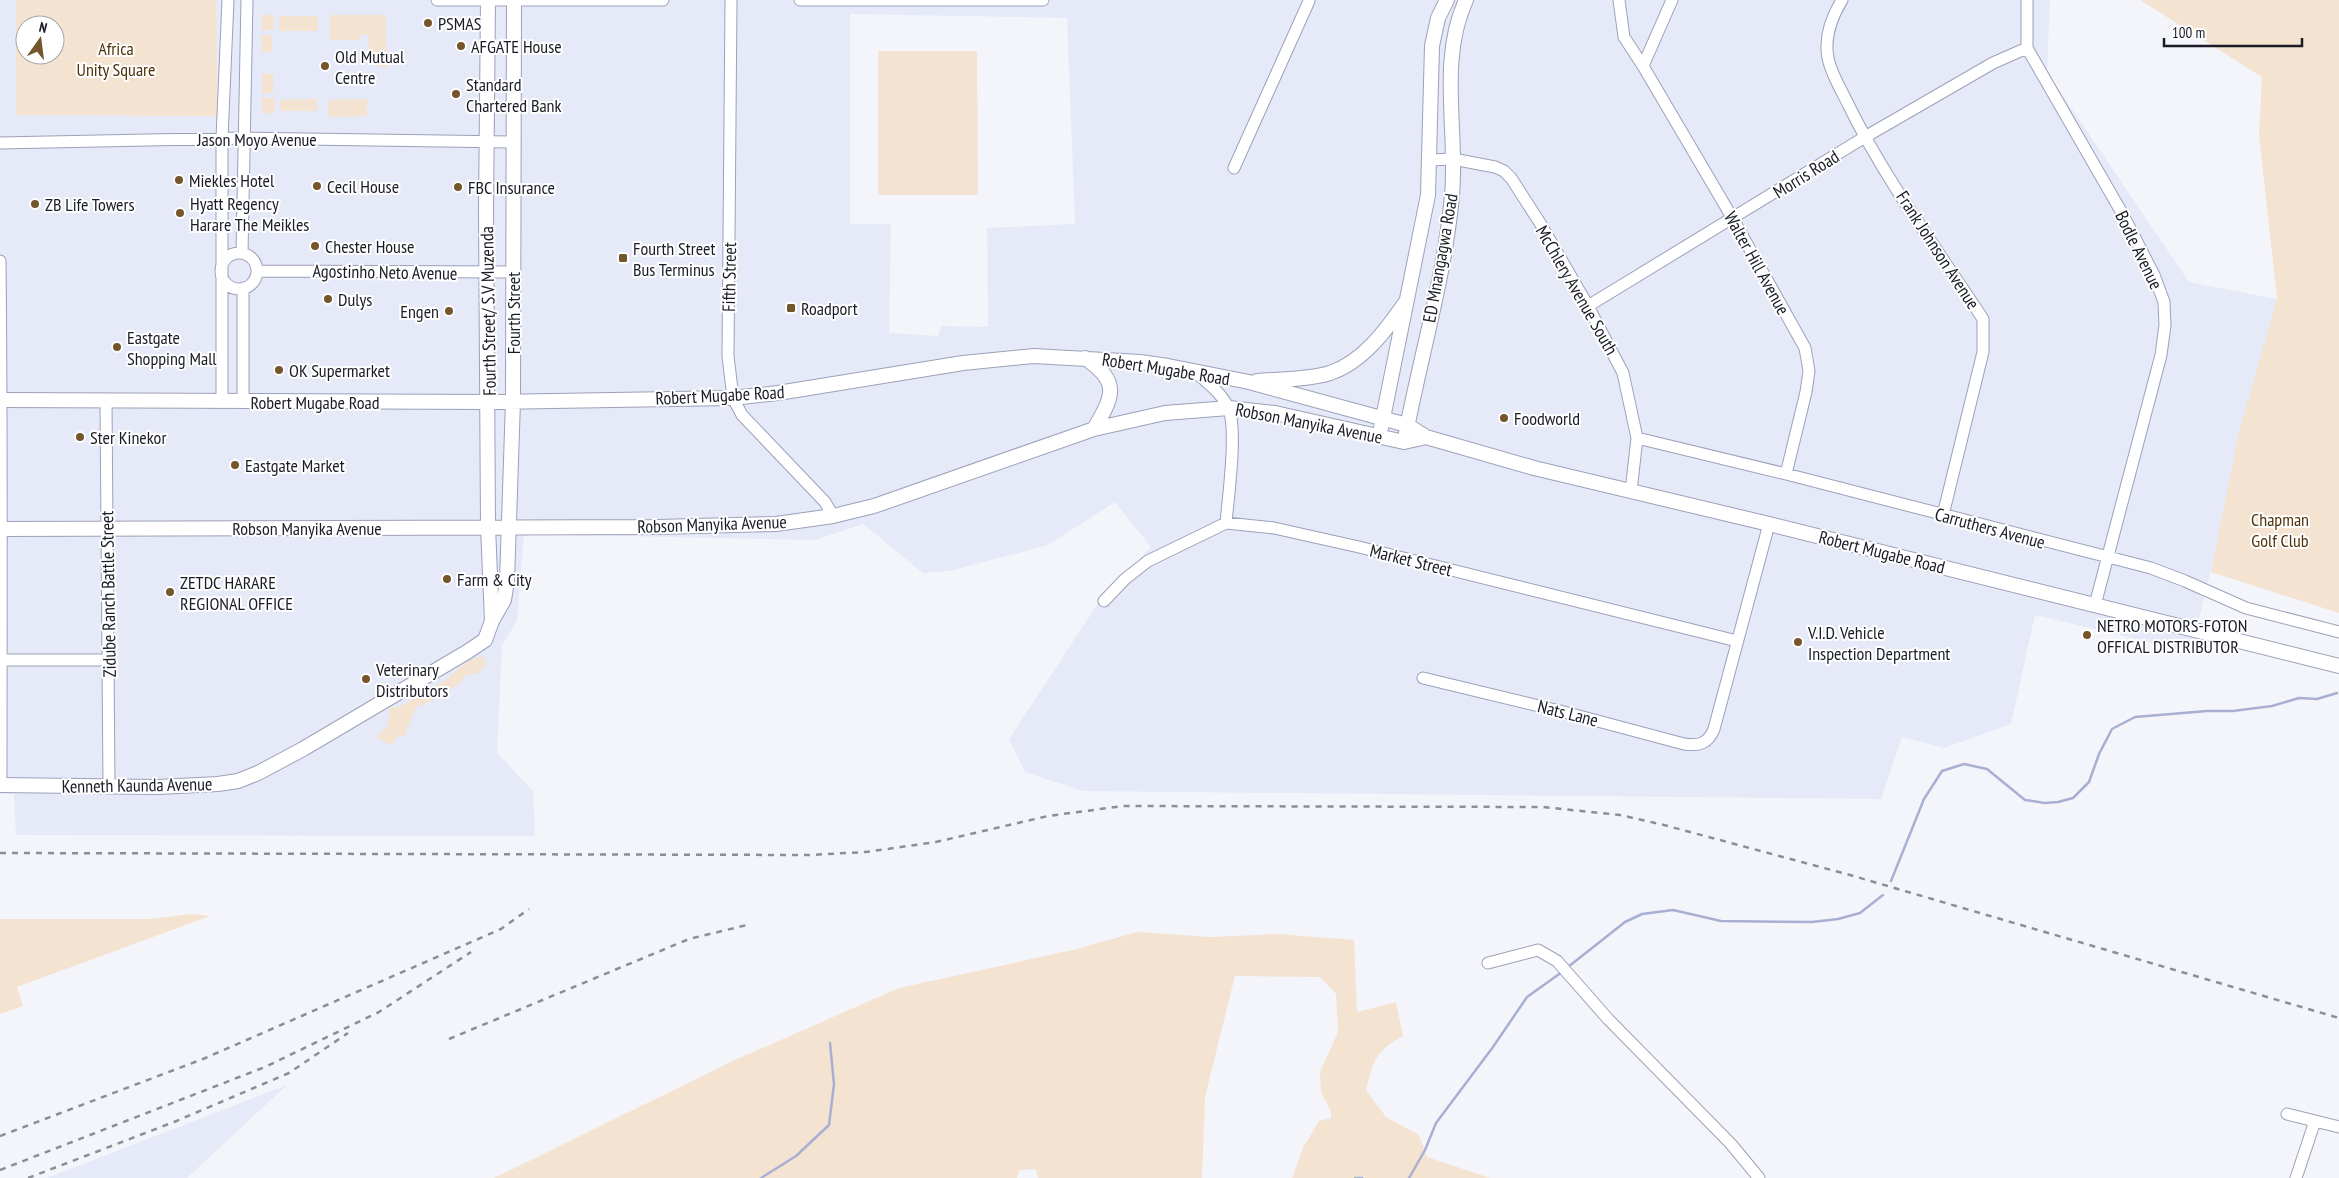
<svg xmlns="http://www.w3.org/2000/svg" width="2339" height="1178" viewBox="0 0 2339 1178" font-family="'PT Sans Narrow',sans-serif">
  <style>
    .built { fill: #e6e9f7; fill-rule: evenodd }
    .green { fill: #f4e3d0; fill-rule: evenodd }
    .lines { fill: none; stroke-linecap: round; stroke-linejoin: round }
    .stream { stroke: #a8afd3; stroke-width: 2.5 }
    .minor-casing { stroke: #9ca1b9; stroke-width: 13 }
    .major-casing { stroke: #9ca1b9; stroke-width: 16 }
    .minor { stroke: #fff; stroke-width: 11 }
    .major { stroke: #fff; stroke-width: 14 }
    .rail { stroke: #8c8d95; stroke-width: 2.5; stroke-dasharray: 6 6; stroke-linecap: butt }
    .poi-dot { fill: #75552b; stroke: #fff; stroke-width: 2 }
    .labels { text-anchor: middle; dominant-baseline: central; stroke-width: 4; stroke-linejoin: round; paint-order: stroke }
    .poi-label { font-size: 18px; fill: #1a1c25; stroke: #fff; text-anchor: start }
    .park-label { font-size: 18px; fill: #4e330a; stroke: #fff }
    .street-label { font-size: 18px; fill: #1a1c25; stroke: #fff }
  </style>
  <rect width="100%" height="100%" fill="#f4f5fb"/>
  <path class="built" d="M 0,0 L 2050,0 L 2047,72 L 2189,282 L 2277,299 L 2191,652 L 2035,615 L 2011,724 L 1944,748 L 1902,737 L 1881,799 L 1083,791 L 1025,772 L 1009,739 L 1101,599 L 1151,547 L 1115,502 L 1048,545 L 949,571 L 923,573 L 863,524 L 815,540 L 524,534 L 517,621 L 502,645 L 497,753 L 533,791 L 535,836 L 16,835 L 14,794 L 0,793 ZM 850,14 L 1067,18 L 1075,224 L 987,228 L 988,327 L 942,326 L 938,336 L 889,333 L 891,224 L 850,224 ZM 25,25 L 55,25 L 55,55 L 25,55 Z
    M 287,1085 L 187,1178 L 47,1178 Z"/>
  <path class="green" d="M 16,0 L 216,0 L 217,116 L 16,115 ZM 25,25 L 55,25 L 55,55 L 25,55 Z
    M 2140,0 L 2339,0 L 2339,613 L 2211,572 L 2239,432 L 2277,299 L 2259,134 L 2262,77 Z
    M 261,15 L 274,15 L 274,30 L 262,30 Z
    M 330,15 L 386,15 L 387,68 L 377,66 L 370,60 L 368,35 L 360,35 L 360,40 L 330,40 Z
    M 279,16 L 318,16 L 318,31 L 279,31 Z
    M 261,35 L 272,35 L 272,52 L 262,52 Z
    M 878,51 L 977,51 L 978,195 L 878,195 Z
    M 273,73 L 273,93 L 262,93 L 262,74 Z
    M 262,98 L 275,98 L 275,113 L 262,113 Z
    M 317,99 L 317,111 L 280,111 L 280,100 Z
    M 367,99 L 367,116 L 329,117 L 328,100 Z
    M 483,656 L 486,664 L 479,673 L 467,675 C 456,689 432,701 416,707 L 404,736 L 399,736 L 391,745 L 376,737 L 387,727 L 390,707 L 399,707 L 415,698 L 423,689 L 440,684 L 469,660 Z
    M 191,914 L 210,916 L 17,987 L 23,1006 L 0,1014 L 0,919 L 151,919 Z
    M 1137,932 L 1211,937 L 1278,934 L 1354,940 L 1357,1012 L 1396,1002 L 1403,1036 C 1376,1051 1373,1060 1366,1090 L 1386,1117 L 1419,1135 L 1427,1157 L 1490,1178 L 1292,1178 L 1303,1148 L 1319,1121 L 1331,1118 L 1331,1112 L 1321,1092 L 1320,1072 L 1338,1032 L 1336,994 L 1320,977 L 1235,976 L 1205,1097 L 1202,1178 L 1038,1178 L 1036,1169 L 1019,1170 L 1017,1178 L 494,1178 L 735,1060 L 899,988 L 1077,949 Z"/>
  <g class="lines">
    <path class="stream" d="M 1891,881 L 1924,799 L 1942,771 L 1964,764 L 1987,769 L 2025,800 L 2045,803 L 2058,802 L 2073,798 L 2089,782 L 2099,754 L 2112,729 L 2135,717 L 2207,711 L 2233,711 L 2272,706 L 2299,698 L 2317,699 L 2337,693
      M 1568,967 L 1625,922 L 1642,914 L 1673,910 L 1721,921 L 1812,922 L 1838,919 L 1860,913 L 1883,895
      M 761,1178 L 796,1156 L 829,1125 L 834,1084 L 830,1043
      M 1355,1178 L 1362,1178
      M 1409,1178 L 1425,1150 L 1436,1123 L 1493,1047 L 1527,997 L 1562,972"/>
    <g class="minor-casing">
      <path id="minor" d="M 437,0 L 663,0
        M 731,0 L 728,356 L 733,398 L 742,415 L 825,502 L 833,516
        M 800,0 L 1043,0
        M 1619,0 L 1624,37 L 1643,66 L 1733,219 L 1805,348 L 1809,371 L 1806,392 L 1786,474
        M 1842,0 C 1831,18 1824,37 1828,58 C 1831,74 1842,91 1849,106 C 1886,181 1937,249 1983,319 L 1983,352 L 1943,515
        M 2027,0 L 2027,48 L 2122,213 L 2154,275 L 2164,302 L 2165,325 L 2161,355 L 2095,605
        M 1643,66 L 1672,0
        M 0,143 L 245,138 L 514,142
        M 1431,160 L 1453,159 L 1495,167 L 1504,171 L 1511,178 L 1540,223 L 1588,306 L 1623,373 L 1637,438 L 1631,491
        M 1234,168 L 1309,1
        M 242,253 L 247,0
        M221 271a18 18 0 1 1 36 0a18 18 0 1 1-36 0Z
        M 0,261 C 2,436 1,610 1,785
        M 257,271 L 513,272
        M 243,288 L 243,402
        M 1588,306 L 1865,137 L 1993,63 L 2027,48
        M 1196,373 C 1208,383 1221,393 1228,407 C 1238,428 1228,498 1226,523
        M 106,401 L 109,787
        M 222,402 L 222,138 L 228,0
        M 1637,438 L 1786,474 L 2151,568 L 2185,581 L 2246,608 L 2339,632
        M 1104,601 L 1125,579 L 1148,561 L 1226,523 L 1274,528 L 1359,547 L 1737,641
        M 0,660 L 109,660
        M 1423,678 L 1564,712 L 1684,744 C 1699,746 1708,744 1714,729 L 1769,524
        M 1488,963 L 1538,950 L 1557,961 L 1608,1019 L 1731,1144 L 1759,1178
        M 2287,1114 L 2339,1127
        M 2296,1178 L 2315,1121"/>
    </g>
    <g class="major-casing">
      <path id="major" d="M 488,0 L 486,209 L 488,527 L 492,621
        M 1085,358 C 1120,382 1114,395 1094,429
        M 1257,381 C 1280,379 1307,380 1330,373 C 1363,362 1386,330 1405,303
        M 0,400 L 489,402 L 733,398 L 778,393 L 963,363 L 1034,356 L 1140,362 L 1168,366 L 1249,382 L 1407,425 L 1426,437 L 1534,468 L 1769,524 L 2339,666
        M 1381,428 L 1428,195 L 1432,46 L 1438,18 L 1447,0
        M 1406,433 C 1421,354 1445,275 1452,195 C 1458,131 1438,61 1466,0
        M 0,529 L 657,527 L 776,524 L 833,516 L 874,506 L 1094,429 L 1165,413 L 1229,408 L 1275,413 L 1404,442 L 1426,437
        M 0,785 L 158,787 L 218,784 L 238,781 L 258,773 L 303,749 L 467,652 L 485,640 L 492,621 L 504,600 L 507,581 L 513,401 L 514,0"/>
    </g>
    <use href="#minor" class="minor"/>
    <use href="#major" class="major"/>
    <path class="rail" d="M 0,853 L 809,855 L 866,852 L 936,842 L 1048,816 L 1123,806 L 1543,807 L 1620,815 L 1664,825 L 1850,875 L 2339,1018
      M 449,1039 L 689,939 L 751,924
      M 0,1136 L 203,1059 L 501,929 L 529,909
      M 0,1170 L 265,1067 L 379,1012 L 471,952
      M 28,1178 L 174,1122 L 289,1073 L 348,1033"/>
  </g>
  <g class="poi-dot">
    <circle cx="428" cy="23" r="5"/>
    <circle cx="461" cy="46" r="5"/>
    <circle cx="325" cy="66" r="5"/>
    <circle cx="456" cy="94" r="5"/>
    <circle cx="179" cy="180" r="5"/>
    <circle cx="317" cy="186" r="5"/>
    <circle cx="458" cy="187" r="5"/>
    <circle cx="35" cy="204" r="5"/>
    <circle cx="180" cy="213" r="5"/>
    <circle cx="315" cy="246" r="5"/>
    <rect x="618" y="253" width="10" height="10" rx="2.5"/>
    <circle cx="328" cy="299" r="5"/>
    <rect x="786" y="303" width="10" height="10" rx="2.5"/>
    <circle cx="449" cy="311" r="5"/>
    <circle cx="117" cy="347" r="5"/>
    <circle cx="279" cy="370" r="5"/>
    <circle cx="1504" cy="418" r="5"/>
    <circle cx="80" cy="437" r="5"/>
    <circle cx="235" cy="465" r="5"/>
    <circle cx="447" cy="579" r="5"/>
    <circle cx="170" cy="592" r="5"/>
    <circle cx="2087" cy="635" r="5"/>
    <circle cx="1798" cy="642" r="5"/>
    <circle cx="366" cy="679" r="5"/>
  </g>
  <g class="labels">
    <g class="poi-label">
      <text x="438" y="23">PSMAS</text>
      <text x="471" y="46">AFGATE House</text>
      <text x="335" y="56">Old Mutual<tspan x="335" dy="21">Centre</tspan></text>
      <text x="466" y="84">Standard<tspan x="466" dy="21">Chartered Bank</tspan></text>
      <text x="189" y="180">Miekles Hotel</text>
      <text x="327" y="186">Cecil House</text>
      <text x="468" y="187">FBC Insurance</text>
      <text x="190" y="203">Hyatt Regency<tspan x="190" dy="21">Harare The Meikles</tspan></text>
      <text x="45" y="204">ZB Life Towers</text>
      <text x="325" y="246">Chester House</text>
      <text x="633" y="248">Fourth Street<tspan x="633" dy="21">Bus Terminus</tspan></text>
      <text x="338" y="299">Dulys</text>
      <text x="801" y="308">Roadport</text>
      <text x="439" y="311" text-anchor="end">Engen</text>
      <text x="127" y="337">Eastgate<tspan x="127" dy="21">Shopping Mall</tspan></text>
      <text x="289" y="370">OK Supermarket</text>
      <text x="1514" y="418">Foodworld</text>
      <text x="90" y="437">Ster Kinekor</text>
      <text x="245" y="465">Eastgate Market</text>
      <text x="457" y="579">Farm &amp; City</text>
      <text x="180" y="582">ZETDC HARARE<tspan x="180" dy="21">REGIONAL OFFICE</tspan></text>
      <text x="2097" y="625">NETRO MOTORS-FOTON<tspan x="2097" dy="21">OFFICAL DISTRIBUTOR</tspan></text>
      <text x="1808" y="632">V.I.D. Vehicle<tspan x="1808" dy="21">Inspection Department</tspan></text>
      <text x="376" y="669">Veterinary<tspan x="376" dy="21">Distributors</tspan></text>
    </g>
    <g class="park-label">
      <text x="116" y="48">Africa<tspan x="116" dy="21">Unity Square</tspan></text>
      <text x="2280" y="519">Chapman<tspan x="2280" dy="21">Golf Club</tspan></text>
    </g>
    <g class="street-label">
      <text x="257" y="139">Jason Moyo Avenue</text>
      <text transform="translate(1806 174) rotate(-32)">Morris Road</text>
      <text transform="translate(1938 250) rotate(57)">Frank Johnson Avenue</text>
      <text transform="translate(2139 250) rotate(64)">Bodle Avenue</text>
      <text transform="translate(1440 258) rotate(-80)">ED Mnangagwa Road</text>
      <text transform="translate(1757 263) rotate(61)">Walter Hill Avenue</text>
      <text transform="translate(385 272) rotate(1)">Agostinho Neto Avenue</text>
      <text transform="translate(729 277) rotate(-89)">Fifth Street</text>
      <text transform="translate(1577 290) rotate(60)">McChlery Avenue South</text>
      <text transform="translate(488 311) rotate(-91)">Fourth Street/ S.V Muzenda</text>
      <text transform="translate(513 313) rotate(-90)">Fourth Street</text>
      <text transform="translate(1166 369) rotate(9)">Robert Mugabe Road</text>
      <text transform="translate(720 395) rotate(-3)">Robert Mugabe Road</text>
      <text x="315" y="402">Robert Mugabe Road</text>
      <text transform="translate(1309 423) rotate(11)">Robson Manyika Avenue</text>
      <text transform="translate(712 524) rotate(-2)">Robson Manyika Avenue</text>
      <text x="307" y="528">Robson Manyika Avenue</text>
      <text transform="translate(1990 528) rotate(15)">Carruthers Avenue</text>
      <text transform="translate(1882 552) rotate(14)">Robert Mugabe Road</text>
      <text transform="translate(1411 560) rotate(14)">Market Street</text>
      <text transform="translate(108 594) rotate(-91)">Zidube Ranch Battle Street</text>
      <text transform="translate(1568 713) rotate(14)">Nats Lane</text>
      <text transform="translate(137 785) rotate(-1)">Kenneth Kaunda Avenue</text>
    </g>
  </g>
  <g transform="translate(40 40) rotate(14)"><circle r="24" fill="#ffffff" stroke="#a3a4a8"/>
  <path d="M0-4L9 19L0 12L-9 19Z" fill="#75552b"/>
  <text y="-8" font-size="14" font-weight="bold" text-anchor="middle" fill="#1a1c25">N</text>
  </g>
  <path d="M2164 38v8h138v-8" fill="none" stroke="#1a1c25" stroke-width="2.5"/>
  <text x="2172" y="38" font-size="15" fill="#1a1c25" stroke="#ffffff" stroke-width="4" paint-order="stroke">100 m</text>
</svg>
